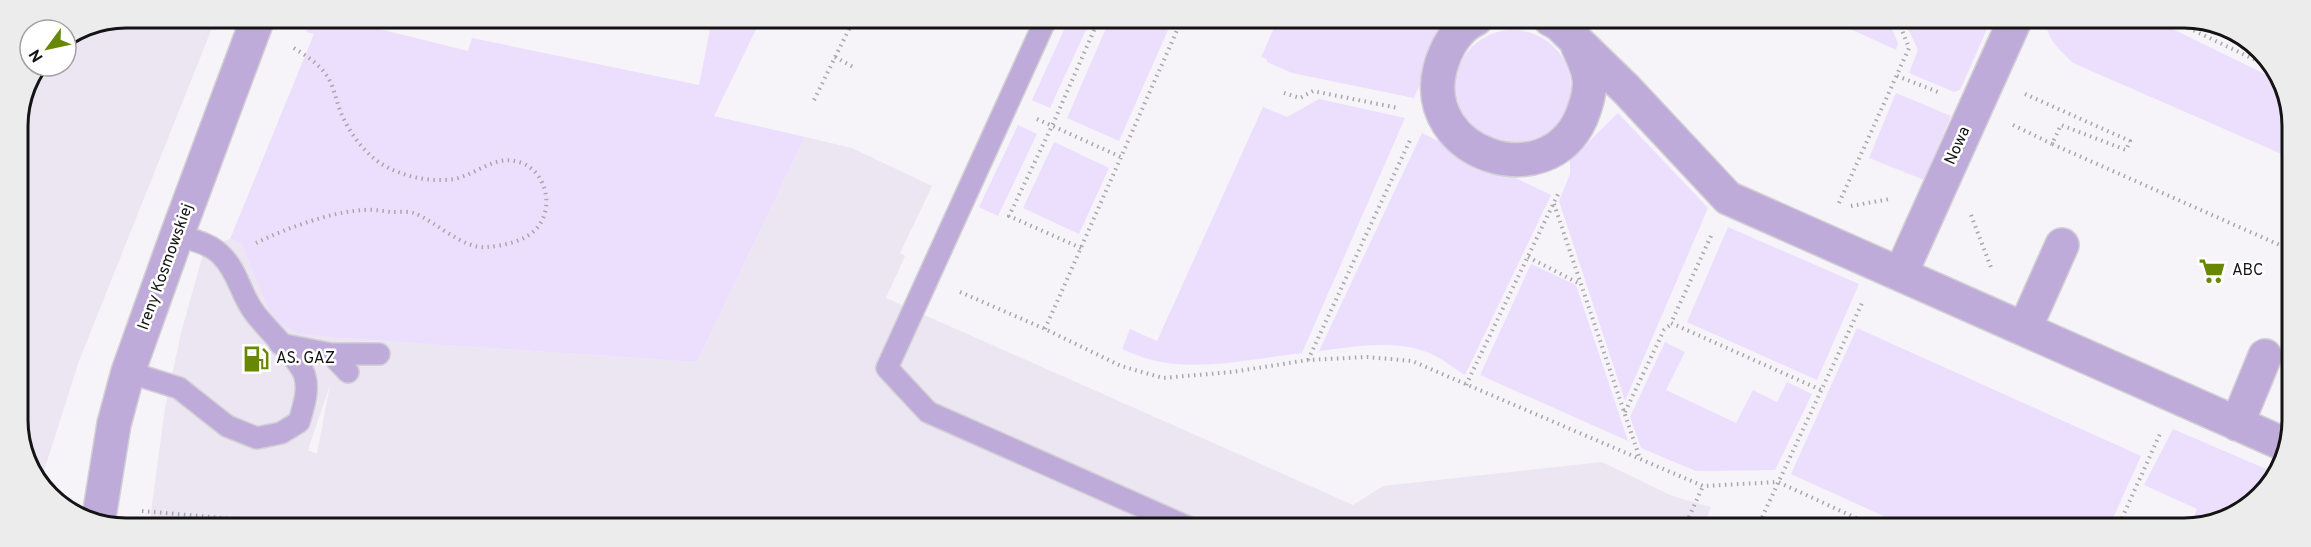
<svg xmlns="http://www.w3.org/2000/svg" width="2311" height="547" viewBox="0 0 2311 547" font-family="Overpass,sans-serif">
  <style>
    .built { fill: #ebe6f2; fill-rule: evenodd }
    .green { fill: #ecdffd }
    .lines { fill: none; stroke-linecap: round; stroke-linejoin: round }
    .lane-casing { stroke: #d2cfd5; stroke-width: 24 }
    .street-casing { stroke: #d2cfd5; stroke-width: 36 }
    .path { stroke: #a9a7ab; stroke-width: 4; stroke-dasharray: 1.5 4.5; stroke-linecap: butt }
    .lane { stroke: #bfabd9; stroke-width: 21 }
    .street { stroke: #bfabd9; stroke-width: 33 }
    .labels { text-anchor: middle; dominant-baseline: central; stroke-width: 5; stroke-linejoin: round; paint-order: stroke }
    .street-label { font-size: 16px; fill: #141415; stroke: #fff }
    .poi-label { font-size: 16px; fill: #141415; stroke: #fff; text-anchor: start }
    .rim { fill: none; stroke: #141415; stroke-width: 3 }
  </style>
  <rect width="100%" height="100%" fill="#f6f3f9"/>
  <path class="built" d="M 127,18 L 216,18 L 79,361 L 41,480 L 20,442 L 18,120 L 43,66 L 66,66 L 66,39 L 85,26 Z
    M 805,137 L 852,148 L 932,186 L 900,253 L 905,256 L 886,298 L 1353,505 L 1383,486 L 1602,462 L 1672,496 L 1711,507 L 1703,528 L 149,527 L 165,408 L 181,333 L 205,247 L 230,239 L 241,243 L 264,300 L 341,338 L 697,362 ZM 330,385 L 317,453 L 317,454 L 308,450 Z"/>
  <path class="green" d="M 312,18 L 335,18 L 468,51 L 472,38 L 699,85 L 712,19 L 761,19 L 714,116 L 805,137 L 697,362 L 341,338 L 299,333 L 278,323 L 264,300 L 241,243 L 230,239 L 314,34 L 306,32 Z
    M 1069,19 L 1091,19 L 1050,108 L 1032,100 Z
    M 1110,19 L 1166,19 L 1172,21 L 1119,141 L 1067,118 Z
    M 1278,19 L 1449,19 L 1414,98 L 1292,73 L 1267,62 L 1267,59 L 1261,57 Z
    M 1831,20 L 1888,20 L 1898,43 L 1896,50 Z
    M 1904,20 L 1991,20 L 1960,90 L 1954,92 L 1909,73 L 1918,50 Z
    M 2046,20 L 2154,20 L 2277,80 L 2291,105 L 2291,158 L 2073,63 C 2060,50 2046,39 2046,20 Z
    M 2190,20 L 2205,20 L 2261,50 L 2264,55 Z
    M1455 88a58 58 0 1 1 116 0a58 58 0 1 1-116 0Z
    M 1896,93 L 1951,116 L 1924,180 L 1869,158 Z
    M 1319,99 L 1405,118 L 1302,353 C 1258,358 1211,369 1167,363 C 1151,361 1136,355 1122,349 L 1130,329 L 1157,341 L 1263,107 L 1287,117 Z
    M 1618,113 L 1708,208 L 1625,401 L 1559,201 L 1570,174 L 1570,160 Z
    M 1018,125 L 1037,134 L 998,216 L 979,207 Z
    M 1422,133 L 1551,195 L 1465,375 C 1453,368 1442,358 1429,353 C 1395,339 1355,347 1319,351 Z
    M 1054,142 L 1109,168 L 1079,234 L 1023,208 Z
    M 1728,227 L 1859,284 L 1817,380 L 1687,322 Z
    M 1531,264 L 1576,285 L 1628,441 L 1480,375 Z
    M 1857,328 L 2141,456 L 2108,529 L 1912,529 L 1791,474 Z
    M 1665,342 L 1685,352 L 1666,390 L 1736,423 L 1753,390 L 1777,402 L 1787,382 L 1812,394 L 1775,470 L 1696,471 L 1641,448 L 1630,417 Z
    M 2173,429 L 2273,472 L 2256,502 L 2189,529 L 2197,509 L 2144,485 Z"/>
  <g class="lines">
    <g class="lane-casing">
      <path id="lane" d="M 1046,19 L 887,368 L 928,412 L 1190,528
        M 280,344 L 331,354 L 379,354
        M 331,354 L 348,372
        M 128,372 L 179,388 L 227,426 L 257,438 L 281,433 L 299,422 C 303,408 309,391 305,377 C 302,361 265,328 254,312 C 241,295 238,272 222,256 C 210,243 192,240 177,235"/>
    </g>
    <g class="street-casing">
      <path id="street" d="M 1476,19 C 1456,28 1445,50 1440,69 C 1419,154 1546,197 1581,118 C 1586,106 1591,92 1589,78 C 1588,67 1581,54 1577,44
        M 1550,19 L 1559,24 L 1626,89 L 1728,198 L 2288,446
        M 1901,273 L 2015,20
        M 2025,328 L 2062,245
        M 2237,424 L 2265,356
        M 98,523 L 114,424 L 128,372 L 177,235 L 258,18"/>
    </g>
    <path class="path" d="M 913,19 L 914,19
      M 2172,20 L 2270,67
      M 835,57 L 855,68
      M 1897,76 L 1938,92
      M 1284,93 L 1300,98 L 1313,91 L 1398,108
      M 2025,94 L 2130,141 L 2126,150 L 2061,125 L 2052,144 L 2291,250
      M 814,100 L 854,19
      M 1037,119 L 1121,157
      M 2013,125 L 2052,144
      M 1839,203 L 1909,48 L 1898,20
      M 1554,204 L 1640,459
      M 1851,206 L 1890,199
      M 1971,215 L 1992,270
      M 1711,236 L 1671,323 L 1821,390
      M 256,243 C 287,228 330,212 364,210 C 373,209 382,211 391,212 C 398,212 407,211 414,213 C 435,221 464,250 487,247 C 503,246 526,241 537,228 C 554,208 547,173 522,163 C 495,153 479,174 454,179 C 430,183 400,176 380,163 C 363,151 349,132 341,113 C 337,103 335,93 331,83 C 323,66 307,56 292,47
      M 1081,248 L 1009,216 L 1052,126 L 1099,19
      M 1528,257 L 1580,284
      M 960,292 L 1045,329 L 1121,366 L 1163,378 L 1232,372 L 1308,360 L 1367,357 L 1412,361 L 1703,486 L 1778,482 L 1880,529
      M 1045,329 L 1182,19
      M 1308,360 L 1411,138
      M 1466,385 L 1559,192
      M 1625,412 L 1664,330 L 1671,324
      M 142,511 L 234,519 L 264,527
      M 1684,528 L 1703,486
      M 1757,528 L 1863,301
      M 2117,529 L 2160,434"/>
    <use href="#lane" class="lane"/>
    <use href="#street" class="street"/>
  </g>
  <defs>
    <g id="supermarket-bare" transform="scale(2.07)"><path d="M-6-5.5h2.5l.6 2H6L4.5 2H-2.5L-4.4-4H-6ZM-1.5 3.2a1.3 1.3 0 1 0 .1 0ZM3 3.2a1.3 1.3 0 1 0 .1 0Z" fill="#688805" stroke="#fff" stroke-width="2.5" paint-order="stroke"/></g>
    <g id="fuel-bare" transform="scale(2.07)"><path d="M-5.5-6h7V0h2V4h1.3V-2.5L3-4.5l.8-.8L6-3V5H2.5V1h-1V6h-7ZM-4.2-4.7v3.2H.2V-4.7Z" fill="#688805" stroke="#fff" stroke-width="2.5" paint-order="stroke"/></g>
  </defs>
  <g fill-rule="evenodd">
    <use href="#supermarket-bare" x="2212" y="271"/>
    <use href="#fuel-bare" x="256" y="359"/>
  </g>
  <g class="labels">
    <g class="street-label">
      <text transform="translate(1958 146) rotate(-66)">Nowa</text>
      <text transform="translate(166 267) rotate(-70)">Ireny Kosmowskiej</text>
    </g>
    <g class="poi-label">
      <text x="2232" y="271">ABC</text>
      <text x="276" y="359">AS. GAZ</text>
    </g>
  </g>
  <path d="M0 0H2311V547H0ZM126 28H2184A98 98 0 0 1 2282 126V420A98 98 0 0 1 2184 518H126A98 98 0 0 1 28 420V126A98 98 0 0 1 126 28Z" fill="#ececec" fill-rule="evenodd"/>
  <path class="rim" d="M126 28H2184A98 98 0 0 1 2282 126V420A98 98 0 0 1 2184 518H126A98 98 0 0 1 28 420V126A98 98 0 0 1 126 28Z"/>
  <g transform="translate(48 48) rotate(237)"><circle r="28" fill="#ffffff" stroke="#a1a1a1" stroke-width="1.5"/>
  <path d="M0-4.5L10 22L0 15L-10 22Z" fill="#688805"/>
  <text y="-9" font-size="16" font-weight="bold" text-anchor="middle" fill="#141415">N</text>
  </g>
</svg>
